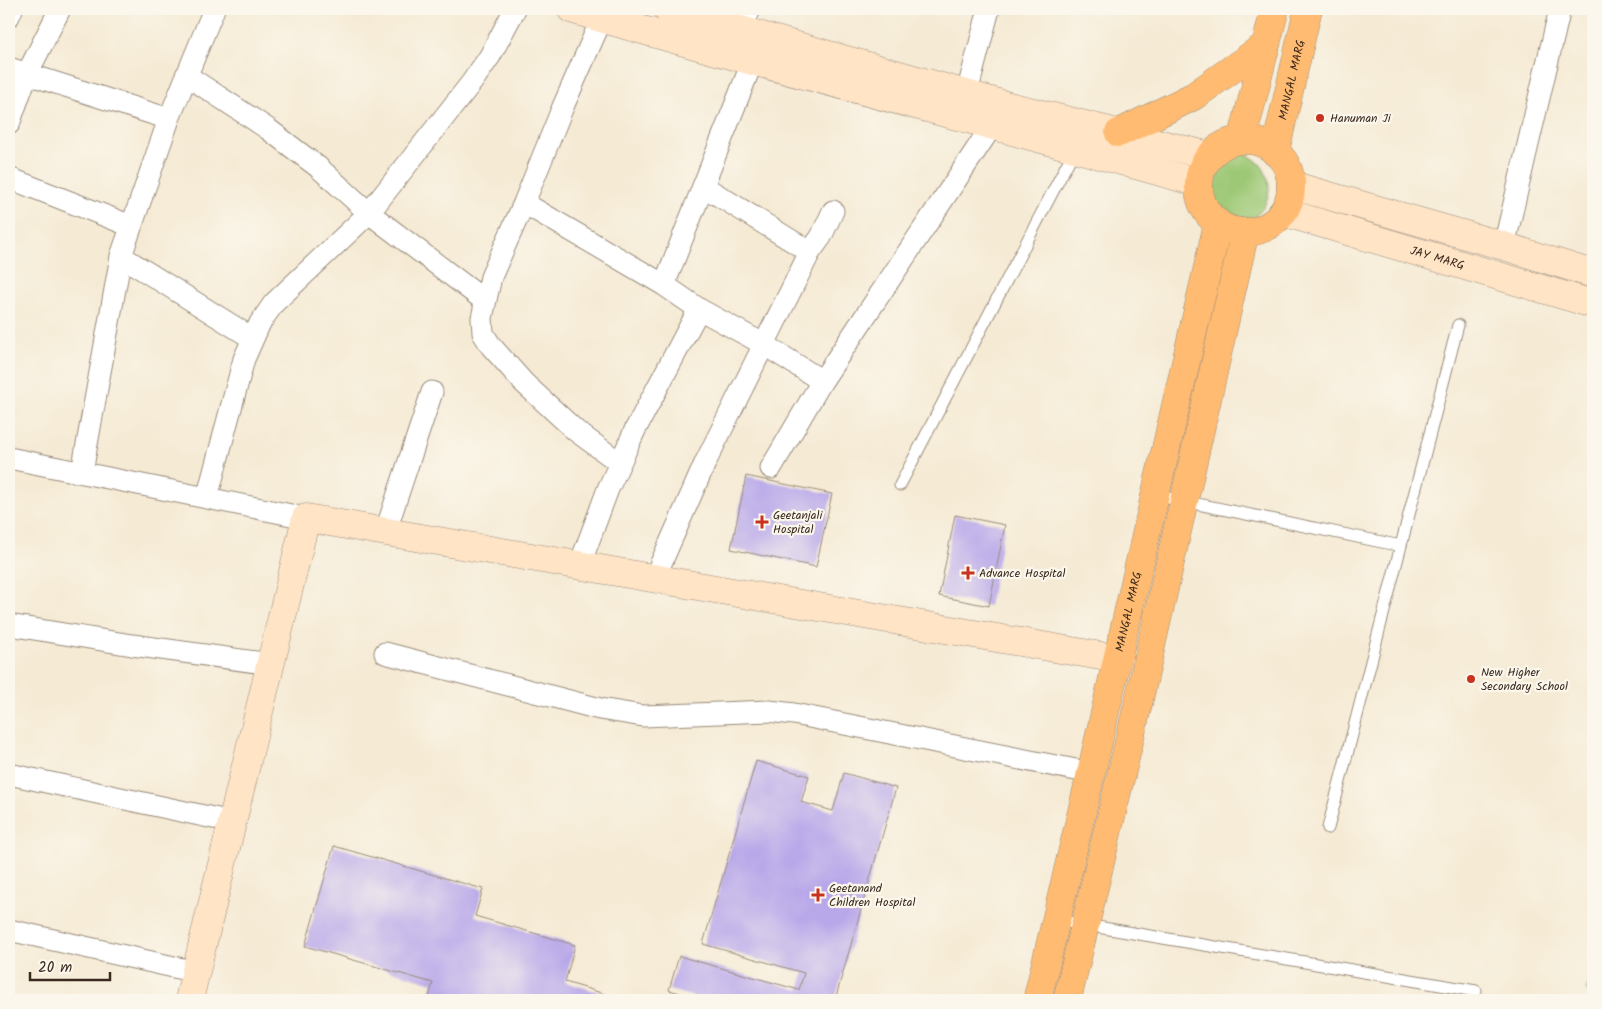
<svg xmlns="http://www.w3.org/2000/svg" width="1602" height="1009" viewBox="0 0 1602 1009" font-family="Kalam,sans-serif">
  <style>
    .green { fill: #9dc875; stroke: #6c794a }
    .building { fill: #b8a7e9 }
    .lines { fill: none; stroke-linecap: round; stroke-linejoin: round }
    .lane-casing { stroke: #988a79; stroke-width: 13 }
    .street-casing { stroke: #988a79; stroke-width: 23 }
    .secondary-casing { stroke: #988a79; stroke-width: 29 }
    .primary-casing { stroke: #988a79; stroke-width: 29 }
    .lane { stroke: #fff; stroke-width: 11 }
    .street { stroke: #fff; stroke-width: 21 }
    .secondary { stroke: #ffe4c6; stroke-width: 28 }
    .primary { stroke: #ffbb71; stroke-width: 28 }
    .poi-dot { fill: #c8321e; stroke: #fbf7ec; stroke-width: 2 }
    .labels { text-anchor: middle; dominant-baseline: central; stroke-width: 4.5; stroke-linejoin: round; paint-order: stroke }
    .street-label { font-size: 12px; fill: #3b2a1e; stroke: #fbf7ec }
    .poi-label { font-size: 12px; fill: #3b2a1e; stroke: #fbf7ec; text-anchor: start }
  </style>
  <rect width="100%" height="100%" fill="#fbf7ec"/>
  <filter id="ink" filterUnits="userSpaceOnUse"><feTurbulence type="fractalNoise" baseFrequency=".02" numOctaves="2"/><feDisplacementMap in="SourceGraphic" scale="10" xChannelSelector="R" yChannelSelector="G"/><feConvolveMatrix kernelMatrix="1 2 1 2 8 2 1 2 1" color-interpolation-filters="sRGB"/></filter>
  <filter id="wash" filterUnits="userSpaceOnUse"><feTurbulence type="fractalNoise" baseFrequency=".0096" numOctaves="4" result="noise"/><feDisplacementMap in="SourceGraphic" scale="20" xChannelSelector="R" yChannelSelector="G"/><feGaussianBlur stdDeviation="1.12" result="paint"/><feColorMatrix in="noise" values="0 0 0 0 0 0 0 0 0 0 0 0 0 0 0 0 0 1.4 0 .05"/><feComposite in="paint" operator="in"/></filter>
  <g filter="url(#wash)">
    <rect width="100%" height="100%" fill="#f5ead4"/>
    <path class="green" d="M1197 188a36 36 0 1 1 72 0a36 36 0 1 1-72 0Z
      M 1593,968 L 1593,993 L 1586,991 Z"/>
    <g id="blocks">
      <path class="building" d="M 746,476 L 832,494 L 816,567 L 731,549 Z
        M 955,515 L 1005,525 L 989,606 L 939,596 Z
        M 756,761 L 809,776 L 801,802 L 833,811 L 844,773 L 896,788 L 835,1000 L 705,1000 L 669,990 L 679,956 L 799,990 L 804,973 L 703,944 Z
        M 334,846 L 483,889 L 475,916 L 575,945 L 565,982 L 625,1000 L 428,1000 L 433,983 L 305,946 Z"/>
    </g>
  </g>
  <g filter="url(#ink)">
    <use href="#blocks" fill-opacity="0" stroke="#988a79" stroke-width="1"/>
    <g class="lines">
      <g class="lane-casing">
        <path id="lane" d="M 900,485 L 1076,147
          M 1154,495 L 1401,546
          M 1328,828 L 1458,325
          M 1056,920 L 1476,991"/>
      </g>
      <g class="street-casing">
        <path id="street" d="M 9,16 L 12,9
          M 602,18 L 562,109 L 524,203 L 491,277 L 482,318 L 483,333 L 491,346 L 524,383 L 576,431 L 620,463
          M 741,30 L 750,9
          M 9,68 L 169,119
          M 186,75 L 268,129 L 318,167 L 369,213 L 485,301
          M 963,108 L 989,9
          M 9,124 L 27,74 L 60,9
          M 9,178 L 131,226
          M 703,186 L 810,252
          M 524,203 L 664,285 L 699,309 L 765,345 L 822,381
          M 1504,246 L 1560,9
          M 121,256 L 252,338
          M 664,285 L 753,60
          M 9,458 L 306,518
          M 771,468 L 822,381 L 1000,114
          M 82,472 L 121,256 L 169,119 L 214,9
          M 207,498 L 244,359 L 260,323 L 274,303 L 369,213 L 472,82 L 490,56 L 515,9
          M 385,533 L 432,392
          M 579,567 L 608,489 L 620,463 L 635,430 L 699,309
          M 654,579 L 706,461 L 810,252 L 821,237 L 833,211
          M 9,625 L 132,645 L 271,664
          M 385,653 L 600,709 L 643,716 L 769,711 L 794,714 L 1091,773
          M 9,774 L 232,822
          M 9,930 L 196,972"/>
      </g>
      <g class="secondary-casing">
        <g id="secondary">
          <path d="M 571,9 C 779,72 990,122 1199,183"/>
          <path d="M 667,9 L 1005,105 L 1210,156"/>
          <path d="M 1291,185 L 1504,246 L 1593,274"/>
          <path id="s1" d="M 1283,212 L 1593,304"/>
          <path d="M 189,1000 L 306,518 L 1118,659"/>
        </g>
      </g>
      <g class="primary-casing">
        <g id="primary">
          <path d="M 1119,133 L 1194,96 L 1266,45"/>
          <path d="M 1242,140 L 1275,9"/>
          <circle cx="1245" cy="186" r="46"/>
          <path id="s2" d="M 1275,152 L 1308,9"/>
          <path id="s3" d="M 1037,1000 L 1091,773 L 1218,223"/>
          <path d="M 1067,1000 L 1135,717 L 1245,232"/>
        </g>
      </g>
      <use href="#lane" class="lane"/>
      <use href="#street" class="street"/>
      <use href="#secondary" class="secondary"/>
      <use href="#primary" class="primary"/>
    </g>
  </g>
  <g class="poi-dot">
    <circle cx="1320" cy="118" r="5"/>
    <path d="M759.5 514.5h5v5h5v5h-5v5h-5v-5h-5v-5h5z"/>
    <path d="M965.5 565.5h5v5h5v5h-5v5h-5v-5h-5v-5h5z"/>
    <circle cx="1471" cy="679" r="5"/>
    <path d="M815.5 887.5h5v5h5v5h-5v5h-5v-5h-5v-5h5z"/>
  </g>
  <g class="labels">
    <g class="street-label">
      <text stroke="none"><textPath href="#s2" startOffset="74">MANGAL MARG</textPath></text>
      <text stroke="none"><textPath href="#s1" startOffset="161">JAY MARG</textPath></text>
      <text stroke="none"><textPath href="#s3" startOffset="399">MANGAL MARG</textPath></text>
    </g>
    <g class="poi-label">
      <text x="1330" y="118">Hanuman Ji</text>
      <text x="773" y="515">Geetanjali<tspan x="773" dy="14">Hospital</tspan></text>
      <text x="979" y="573">Advance Hospital</text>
      <text x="1481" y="672">New Higher<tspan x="1481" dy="14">Secondary School</tspan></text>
      <text x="829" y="888">Geetanand<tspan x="829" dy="14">Children Hospital</tspan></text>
    </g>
  </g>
  <rect width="1602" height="1009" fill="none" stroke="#fbf7ec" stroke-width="30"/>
  <path d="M30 972v8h80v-8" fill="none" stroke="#3b2a1e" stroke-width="2.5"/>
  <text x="38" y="972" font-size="15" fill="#3b2a1e" stroke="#fbf7ec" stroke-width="4" paint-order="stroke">20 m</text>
</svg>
